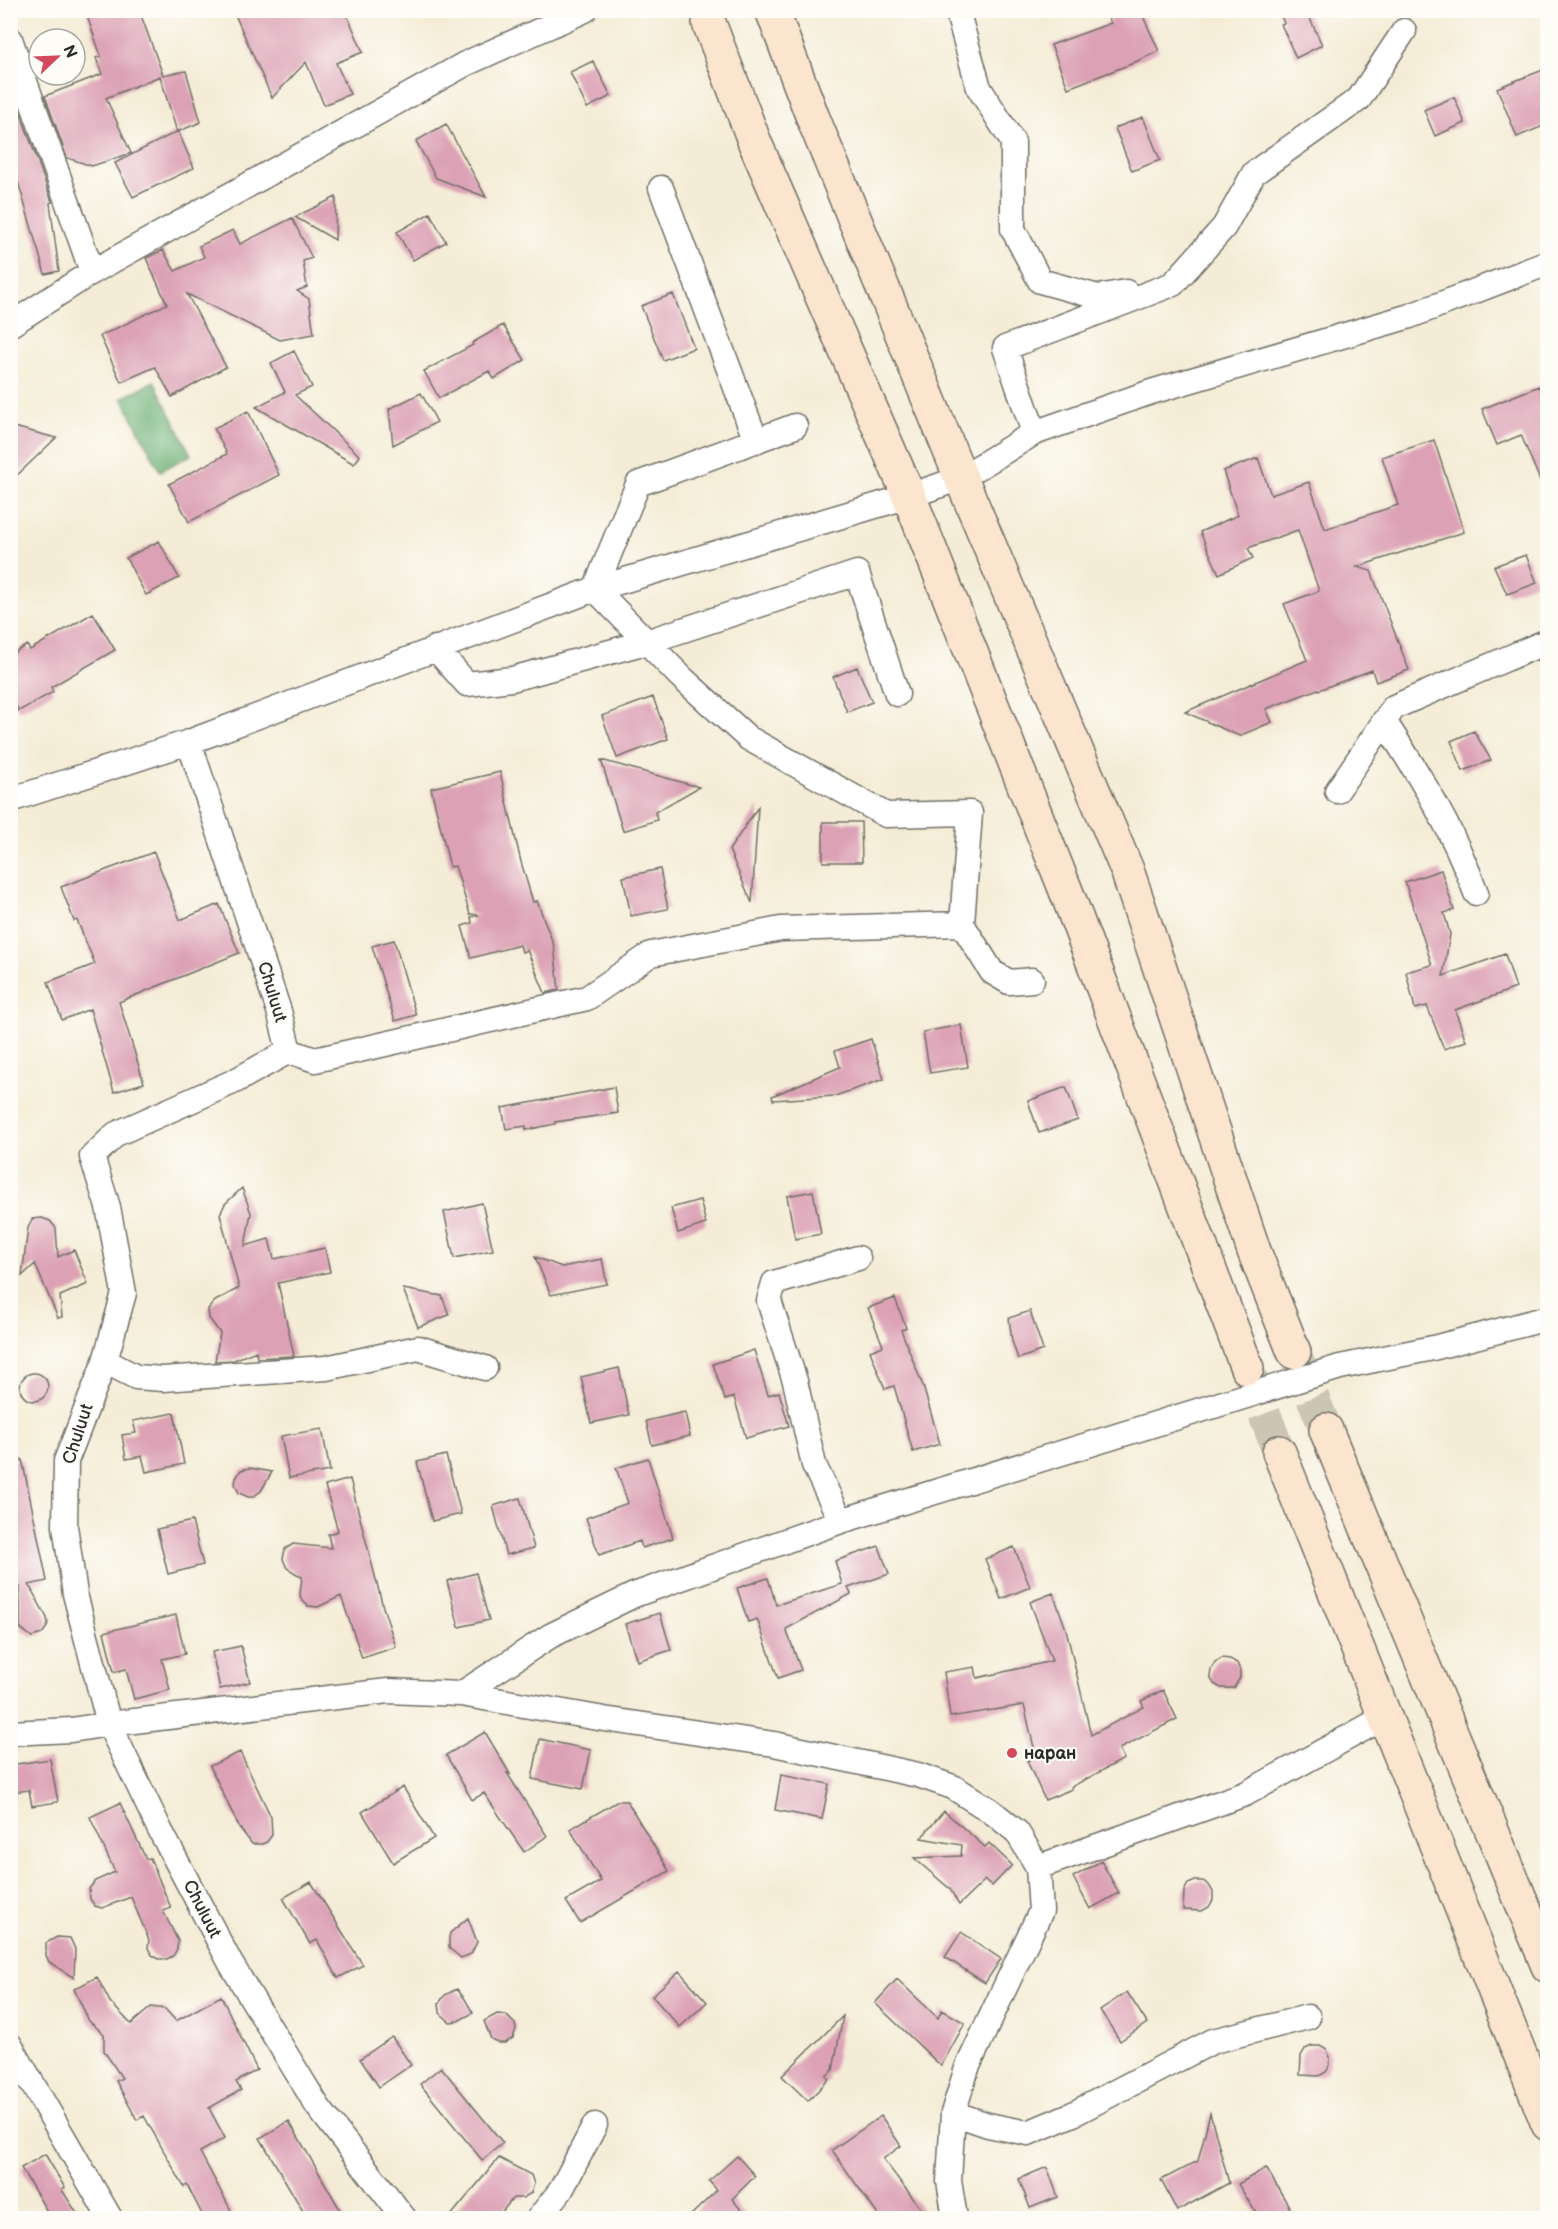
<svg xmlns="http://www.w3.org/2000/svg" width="1558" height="2229" viewBox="0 0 1558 2229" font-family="'Balsamiq Sans',sans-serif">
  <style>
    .forest { fill: #6cb074; stroke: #4c6e50; stroke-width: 1.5 }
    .building { fill: #dca1b5 }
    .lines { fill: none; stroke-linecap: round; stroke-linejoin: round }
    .secondary-tunnel { stroke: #ccc5b4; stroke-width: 33; stroke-dasharray: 33 16; stroke-linecap: butt }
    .street-casing { stroke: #716f67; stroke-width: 27 }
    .secondary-casing { stroke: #716f67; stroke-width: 36 }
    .street { stroke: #fff; stroke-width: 24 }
    .secondary { stroke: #fce5cf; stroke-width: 33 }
    .poi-dot { fill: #d1495b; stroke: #fdfcf7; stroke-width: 2 }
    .labels { text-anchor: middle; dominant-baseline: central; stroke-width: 4.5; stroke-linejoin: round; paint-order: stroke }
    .street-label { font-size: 18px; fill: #2b2b2b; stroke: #fdfcf7 }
    .poi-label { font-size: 18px; font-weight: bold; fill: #2b2b2b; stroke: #fdfcf7; text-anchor: start }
  </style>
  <rect width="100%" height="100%" fill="#fdfcf7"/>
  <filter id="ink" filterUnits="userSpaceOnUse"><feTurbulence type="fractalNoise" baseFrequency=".0167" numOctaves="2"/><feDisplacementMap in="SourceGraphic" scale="12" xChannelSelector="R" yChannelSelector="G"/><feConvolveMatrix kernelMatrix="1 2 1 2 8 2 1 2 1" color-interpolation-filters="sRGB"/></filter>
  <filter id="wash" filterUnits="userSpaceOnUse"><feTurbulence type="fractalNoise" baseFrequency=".008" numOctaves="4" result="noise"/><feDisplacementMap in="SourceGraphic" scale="24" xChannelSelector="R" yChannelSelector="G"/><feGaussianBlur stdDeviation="1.35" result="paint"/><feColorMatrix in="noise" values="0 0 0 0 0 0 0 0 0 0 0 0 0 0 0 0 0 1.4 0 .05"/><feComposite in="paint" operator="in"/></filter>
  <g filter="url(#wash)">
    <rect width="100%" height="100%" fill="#f4ecd6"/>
    <path class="forest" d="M 154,381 L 191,455 L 160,471 L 122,398 Z"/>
    <g id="blocks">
      <path class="building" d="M 85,10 L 139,10 L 163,75 L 186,71 L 201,122 L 177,132 L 160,76 L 106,98 L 131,153 L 92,166 L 67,158 L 45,96 L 102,74 L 96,58 L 101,56 Z
        M 233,10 L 345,10 L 363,52 L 336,63 L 350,94 L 324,105 L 306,62 L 272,98 Z
        M 1104,10 L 1140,10 L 1159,51 L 1131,64 L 1068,88 L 1051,45 L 1111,23 Z
        M 1278,10 L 1306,10 L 1322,45 L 1296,58 L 1281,24 L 1284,23 Z
        M 593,61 L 611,96 L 587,108 L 570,72 Z
        M 1548,68 L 1548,124 L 1517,137 L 1497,88 Z
        M 10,83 L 52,202 L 50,203 L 59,271 L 45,274 L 10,154 Z
        M 1454,97 L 1465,123 L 1435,136 L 1424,110 Z
        M 1143,117 L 1160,160 L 1132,171 L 1115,128 Z
        M 446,124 L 486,197 L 436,178 L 416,141 Z
        M 178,131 L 194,168 L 133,197 L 115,163 Z
        M 336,197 L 335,240 L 295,217 Z
        M 430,213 L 446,242 L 413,260 L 397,232 Z
        M 292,218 L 312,258 L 303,261 L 307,287 L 297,291 L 309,299 L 314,334 L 280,340 L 187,294 L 226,367 L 172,397 L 155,367 L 121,382 L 100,336 L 167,304 L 146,258 L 163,250 L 175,271 L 204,257 L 199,246 L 233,230 L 240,244 Z
        M 673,294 L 694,348 L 663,360 L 641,306 Z
        M 503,325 L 525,360 L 494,379 L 489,371 L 439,398 L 424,371 L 473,345 L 472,343 Z
        M 294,351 L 312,387 L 295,395 L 360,456 L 354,464 L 256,407 L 285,392 L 271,363 Z
        M 1539,386 L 1548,407 L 1547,497 L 1521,435 L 1497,445 L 1482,409 Z
        M 421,393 L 437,422 L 393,445 L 389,409 Z
        M 248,411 L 279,475 L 189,522 L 169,484 L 227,454 L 214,428 Z
        M 10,426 L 56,438 L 10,482 Z
        M 1434,440 L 1464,532 L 1357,567 L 1371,571 L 1409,670 L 1376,682 L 1372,670 L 1319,690 L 1318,689 L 1266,709 L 1272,722 L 1239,736 L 1185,712 L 1307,660 L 1284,604 L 1319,591 L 1298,530 L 1248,548 L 1253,558 L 1219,574 L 1200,532 L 1238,515 L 1223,471 L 1258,458 L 1271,495 L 1309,482 L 1325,529 L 1398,505 L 1382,457 Z
        M 159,541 L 179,578 L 146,595 L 126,558 Z
        M 1526,555 L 1537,583 L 1507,594 L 1494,566 Z
        M 93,613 L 115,650 L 51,687 L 53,692 L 19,711 L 10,696 L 10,655 L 27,645 L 30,650 Z
        M 857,667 L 872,702 L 847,712 L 833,677 Z
        M 653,697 L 668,739 L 617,758 L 602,716 Z
        M 1474,731 L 1491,760 L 1463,771 L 1451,741 Z
        M 601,760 L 699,787 L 655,812 L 657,820 L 623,831 Z
        M 500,772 L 521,862 L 533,902 L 537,901 L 554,946 L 559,990 L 545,993 L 527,950 L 522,952 L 520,945 L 471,958 L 462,926 L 472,923 L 471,917 L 479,915 L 470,914 L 455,866 L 450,867 L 431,788 Z
        M 758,807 L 752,903 L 729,850 Z
        M 823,822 L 861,822 L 862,862 L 823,862 Z
        M 154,852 L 180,920 L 219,904 L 239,953 L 119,1002 L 144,1083 L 114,1092 L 90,1009 L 62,1020 L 48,982 L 95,964 L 77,920 L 74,921 L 61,887 Z
        M 660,869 L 668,909 L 631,916 L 623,877 Z
        M 1441,870 L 1454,910 L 1444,913 L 1450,934 L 1443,976 L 1505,954 L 1516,988 L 1455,1010 L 1466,1041 L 1444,1049 L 1427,1006 L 1415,1009 L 1406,972 L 1432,965 L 1405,882 Z
        M 394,940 L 416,1015 L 395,1021 L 372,946 Z
        M 961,1025 L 968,1067 L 930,1073 L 923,1032 Z
        M 871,1039 L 884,1079 L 835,1096 L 773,1100 L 772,1096 L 840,1067 L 835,1051 Z
        M 614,1087 L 618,1113 L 555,1122 L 555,1124 L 526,1130 L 526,1126 L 506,1129 L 502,1108 Z
        M 1066,1087 L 1078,1120 L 1039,1133 L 1028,1101 Z
        M 242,1188 L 251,1213 L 245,1246 L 269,1239 L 274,1259 L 325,1248 L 330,1272 L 278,1283 L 294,1356 L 257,1358 L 256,1351 L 234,1360 L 215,1361 L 220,1333 L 209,1318 L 208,1309 L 215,1301 L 239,1288 L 220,1214 L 225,1204 Z
        M 813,1191 L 821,1234 L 795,1239 L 787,1196 Z
        M 700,1200 L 706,1224 L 678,1233 L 671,1208 Z
        M 482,1203 L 493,1250 L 454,1258 L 444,1212 Z
        M 42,1218 L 50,1221 L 56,1228 L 58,1257 L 74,1250 L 88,1284 L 60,1296 L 62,1317 L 58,1318 L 35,1264 L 22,1276 L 28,1228 L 32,1219 Z
        M 535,1257 L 562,1267 L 602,1259 L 607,1284 L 551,1295 Z
        M 403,1289 L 442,1296 L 449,1315 L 418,1327 Z
        M 895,1298 L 906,1328 L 901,1330 L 923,1386 L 940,1444 L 913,1452 L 894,1386 L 885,1389 L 870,1351 L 883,1346 L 868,1308 Z
        M 1030,1311 L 1043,1350 L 1018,1359 L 1012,1341 L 1009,1318 Z
        M 754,1350 L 768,1395 L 779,1392 L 789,1426 L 746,1438 L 734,1397 L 725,1400 L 713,1364 Z
        M 619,1368 L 629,1415 L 591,1423 L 581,1377 Z
        M20 1387a14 14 0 1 1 28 0a14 14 0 1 1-28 0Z
        M 685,1412 L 690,1436 L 652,1445 L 646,1421 Z
        M 174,1413 L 184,1464 L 146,1472 L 142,1456 L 126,1459 L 122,1435 L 136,1433 L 133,1421 Z
        M 322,1429 L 330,1471 L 289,1478 L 281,1436 Z
        M 446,1455 L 461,1514 L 432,1521 L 417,1462 Z
        M 648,1458 L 673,1538 L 642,1548 L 640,1541 L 599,1555 L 586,1518 L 628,1503 L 616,1468 Z
        M 22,1459 L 47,1581 L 29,1585 L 47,1618 L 48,1623 L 47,1627 L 42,1634 L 32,1637 L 20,1628 L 20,1587 L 10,1589 L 10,1461 Z
        M 250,1468 L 272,1472 L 261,1491 L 253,1497 L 248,1497 L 239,1493 L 235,1484 L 236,1478 L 241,1470 Z
        M 350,1479 L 383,1607 L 396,1647 L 362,1658 L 341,1596 L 318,1607 L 308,1606 L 301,1599 L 300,1594 L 302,1577 L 287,1568 L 283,1559 L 285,1549 L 293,1544 L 331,1548 L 328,1534 L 338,1531 L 325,1486 Z
        M 520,1498 L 534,1548 L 506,1555 L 493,1506 Z
        M 192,1521 L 203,1565 L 168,1574 L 157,1529 Z
        M 879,1546 L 889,1574 L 848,1588 L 851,1594 L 786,1629 L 801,1670 L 778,1678 L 757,1619 L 748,1622 L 737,1588 L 768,1578 L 776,1605 L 842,1584 L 835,1561 Z
        M 1014,1547 L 1030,1587 L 1001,1599 L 985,1559 Z
        M 476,1573 L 489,1620 L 459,1627 L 447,1581 Z
        M 1053,1593 L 1066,1629 L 1091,1735 L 1144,1707 L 1141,1701 L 1163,1690 L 1177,1719 L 1119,1749 L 1124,1759 L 1071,1787 L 1072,1789 L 1045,1800 L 1027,1761 L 1036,1756 L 1024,1705 L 950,1717 L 944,1672 L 975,1667 L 977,1678 L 1052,1661 L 1030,1602 Z
        M 660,1613 L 671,1650 L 637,1661 L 625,1624 Z
        M 176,1615 L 185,1654 L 162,1659 L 170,1690 L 134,1699 L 126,1669 L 114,1672 L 104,1632 Z
        M 241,1646 L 250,1682 L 220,1689 L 212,1652 Z
        M 1222,1658 L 1230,1659 L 1237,1663 L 1240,1670 L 1240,1678 L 1234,1688 L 1221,1688 L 1214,1684 L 1210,1677 L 1211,1669 L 1215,1662 Z
        M 485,1732 L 510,1774 L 507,1773 L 547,1836 L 524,1852 L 484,1793 L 472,1800 L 446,1755 Z
        M 540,1739 L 591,1750 L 583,1789 L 532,1779 Z
        M 240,1752 L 271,1817 L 272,1835 L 267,1842 L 262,1844 L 252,1844 L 239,1827 L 210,1766 Z
        M 50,1759 L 58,1802 L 32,1806 L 29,1790 L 14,1792 L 10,1765 Z
        M 781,1775 L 829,1784 L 822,1819 L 775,1810 Z
        M 403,1787 L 434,1838 L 393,1863 L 362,1812 Z
        M 618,1801 L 627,1801 L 669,1871 L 580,1923 L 566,1901 L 601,1881 L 570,1829 Z
        M 120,1803 L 146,1859 L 150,1858 L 171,1908 L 163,1911 L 178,1941 L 177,1949 L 173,1956 L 167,1959 L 159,1959 L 152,1955 L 148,1948 L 149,1940 L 131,1897 L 102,1908 L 95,1906 L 90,1899 L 89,1889 L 95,1881 L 115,1872 L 90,1817 Z
        M 944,1811 L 985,1847 L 989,1843 L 1012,1865 L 992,1886 L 985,1880 L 959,1905 L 950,1889 L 914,1858 L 961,1856 L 962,1845 L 921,1838 Z
        M 1101,1861 L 1119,1893 L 1090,1909 L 1073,1877 Z
        M 1195,1881 L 1203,1881 L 1209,1885 L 1213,1892 L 1213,1900 L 1209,1907 L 1202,1911 L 1183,1910 L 1184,1891 L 1188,1884 Z
        M 311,1882 L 363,1965 L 338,1978 L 317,1940 L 310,1944 L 283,1898 Z
        M 468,1918 L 477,1942 L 471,1954 L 461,1958 L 449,1948 L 449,1938 L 450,1933 Z
        M 961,1932 L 1001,1959 L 985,1983 L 945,1957 Z
        M 57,1937 L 70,1938 L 75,1949 L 74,1978 L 49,1962 L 46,1955 L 46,1943 Z
        M 679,1971 L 707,2002 L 680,2027 L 652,1996 Z
        M 97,1977 L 110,2002 L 131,2024 L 151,2007 L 165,2009 L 176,2021 L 221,1996 L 257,2070 L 236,2082 L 241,2090 L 209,2108 L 225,2138 L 200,2152 L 235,2218 L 204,2218 L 187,2185 L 184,2187 L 144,2116 L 137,2120 L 116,2081 L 122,2078 L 104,2051 L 104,2034 L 89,2021 L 74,1989 Z
        M 897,1979 L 938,2018 L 942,2010 L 965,2023 L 941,2066 L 875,2003 Z
        M 457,1989 L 465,1999 L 473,2013 L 458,2021 L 450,2022 L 440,2013 L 439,2003 L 445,1995 Z
        M 1127,1992 L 1147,2023 L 1120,2041 L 1100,2010 Z
        M 497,2014 L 506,2015 L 515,2024 L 516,2029 L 513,2038 L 505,2043 L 499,2043 L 491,2039 L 484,2021 Z
        M 843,2016 L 833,2070 L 826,2076 L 829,2079 L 808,2101 L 782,2076 Z
        M 392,2037 L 411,2065 L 379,2087 L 360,2059 Z
        M 1312,2046 L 1320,2046 L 1327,2050 L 1330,2057 L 1330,2065 L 1326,2072 L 1319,2076 L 1300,2075 L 1301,2056 L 1305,2049 Z
        M 441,2067 L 503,2143 L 482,2160 L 420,2084 Z
        M 1210,2113 L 1229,2183 L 1177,2211 L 1161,2180 L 1198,2161 Z
        M 881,2116 L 901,2146 L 883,2159 L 928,2218 L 880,2218 L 832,2150 Z
        M 289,2121 L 345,2218 L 307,2218 L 260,2138 Z
        M 45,2154 L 65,2188 L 62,2190 L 80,2218 L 51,2218 L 21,2168 Z
        M 737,2156 L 755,2176 L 732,2199 L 748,2218 L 688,2218 L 717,2190 L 709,2181 Z
        M 499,2158 L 531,2175 L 534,2184 L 531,2193 L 523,2198 L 513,2198 L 497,2218 L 449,2218 Z
        M 1047,2167 L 1058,2197 L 1030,2208 L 1019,2179 Z
        M 1266,2168 L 1296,2218 L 1259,2218 L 1238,2184 Z"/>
    </g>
  </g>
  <g filter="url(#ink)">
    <use href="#blocks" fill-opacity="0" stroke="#716f67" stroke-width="1.5"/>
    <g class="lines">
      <path class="secondary-tunnel" d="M 1294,1352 L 1326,1430
        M 1247,1368 L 1279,1452"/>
      <g class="street-casing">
        <path id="street" d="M 957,10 L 979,88 L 1013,142 L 1013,229 L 1040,281 L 1098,297 L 1126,292
          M 10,39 L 92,272
          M 661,188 L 756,441
          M 10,325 L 92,272 L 465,64 L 585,10
          M 795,426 L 638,484 L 595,589 L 681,677 L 748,738 L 886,815 L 970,813 L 962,924
          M 1034,433 L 1005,348 L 1173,284 L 1224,227 L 1254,173 L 1359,99 L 1404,31
          M 435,648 L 467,684 L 512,679 L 646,642 L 857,573 L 897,694
          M 1384,721 C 1420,776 1454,831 1476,893
          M 189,742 L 279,1011 L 289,1051 L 235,1081 L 116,1134 L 92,1157 L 108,1207 L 124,1293 L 105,1361 L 66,1461 L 65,1526 L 75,1594 L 109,1724 L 160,1830 L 231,1964 L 318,2107 L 404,2218
          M 1337,791 L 1394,707 L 1548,641
          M 10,800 L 189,742 L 595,589 L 909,496 L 961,478 L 1034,433 L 1151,392 L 1410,316 L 1548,263
          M 289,1051 L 315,1060 L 587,998 L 651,954 L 781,929 L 962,924 L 992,972 L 1009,982 L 1032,980
          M 105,1361 L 136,1377 L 163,1379 L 326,1368 L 418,1348 L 485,1368
          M 841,1521 L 814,1465 L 795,1381 L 769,1301 L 774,1283 L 858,1258
          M 461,1694 L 550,1636 L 634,1595 L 841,1521 L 1340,1367 L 1433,1348 L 1548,1318
          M 10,1733 L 71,1730 L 109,1724 L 388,1691 L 461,1694 L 604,1719 L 774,1744 L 918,1775 L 953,1787 L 991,1811 L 1017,1832 L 1038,1867 L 1041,1911 L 967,2068 L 953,2113 L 949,2181 L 955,2218
          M 1038,1867 L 1245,1794 L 1385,1717
          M 10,2045 L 110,2218
          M 953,2113 L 988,2125 L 1028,2133 L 1073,2114 L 1213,2041 L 1308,2017
          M 539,2218 L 561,2190 L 595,2125"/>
      </g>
      <g class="secondary-casing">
        <path id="secondary" d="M 772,10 L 813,118 L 961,478 L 1127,870 L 1254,1251 L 1294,1352
          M 709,23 L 755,143 L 909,496 L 1068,896 L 1247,1368
          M 1326,1430 L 1548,1966
          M 1279,1452 L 1548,2124"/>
      </g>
      <use href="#street" class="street"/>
      <use href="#secondary" class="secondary"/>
    </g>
  </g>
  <circle class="poi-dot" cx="1012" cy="1753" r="6"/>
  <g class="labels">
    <g class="street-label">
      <text transform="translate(272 992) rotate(73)">Chuluut</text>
      <text transform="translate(78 1434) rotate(-72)">Chuluut</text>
      <text transform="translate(202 1909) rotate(63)">Chuluut</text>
    </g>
    <g class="poi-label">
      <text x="1024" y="1753">наран</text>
    </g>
  </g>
  <rect width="1558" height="2229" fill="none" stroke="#fdfcf7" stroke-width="36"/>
  <g transform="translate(57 57) rotate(67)"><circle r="28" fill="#fdfcf7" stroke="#a9a8a5" stroke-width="1.5"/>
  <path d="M0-4.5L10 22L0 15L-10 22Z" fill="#d1495b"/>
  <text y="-9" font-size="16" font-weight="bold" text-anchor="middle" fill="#2b2b2b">N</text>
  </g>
</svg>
